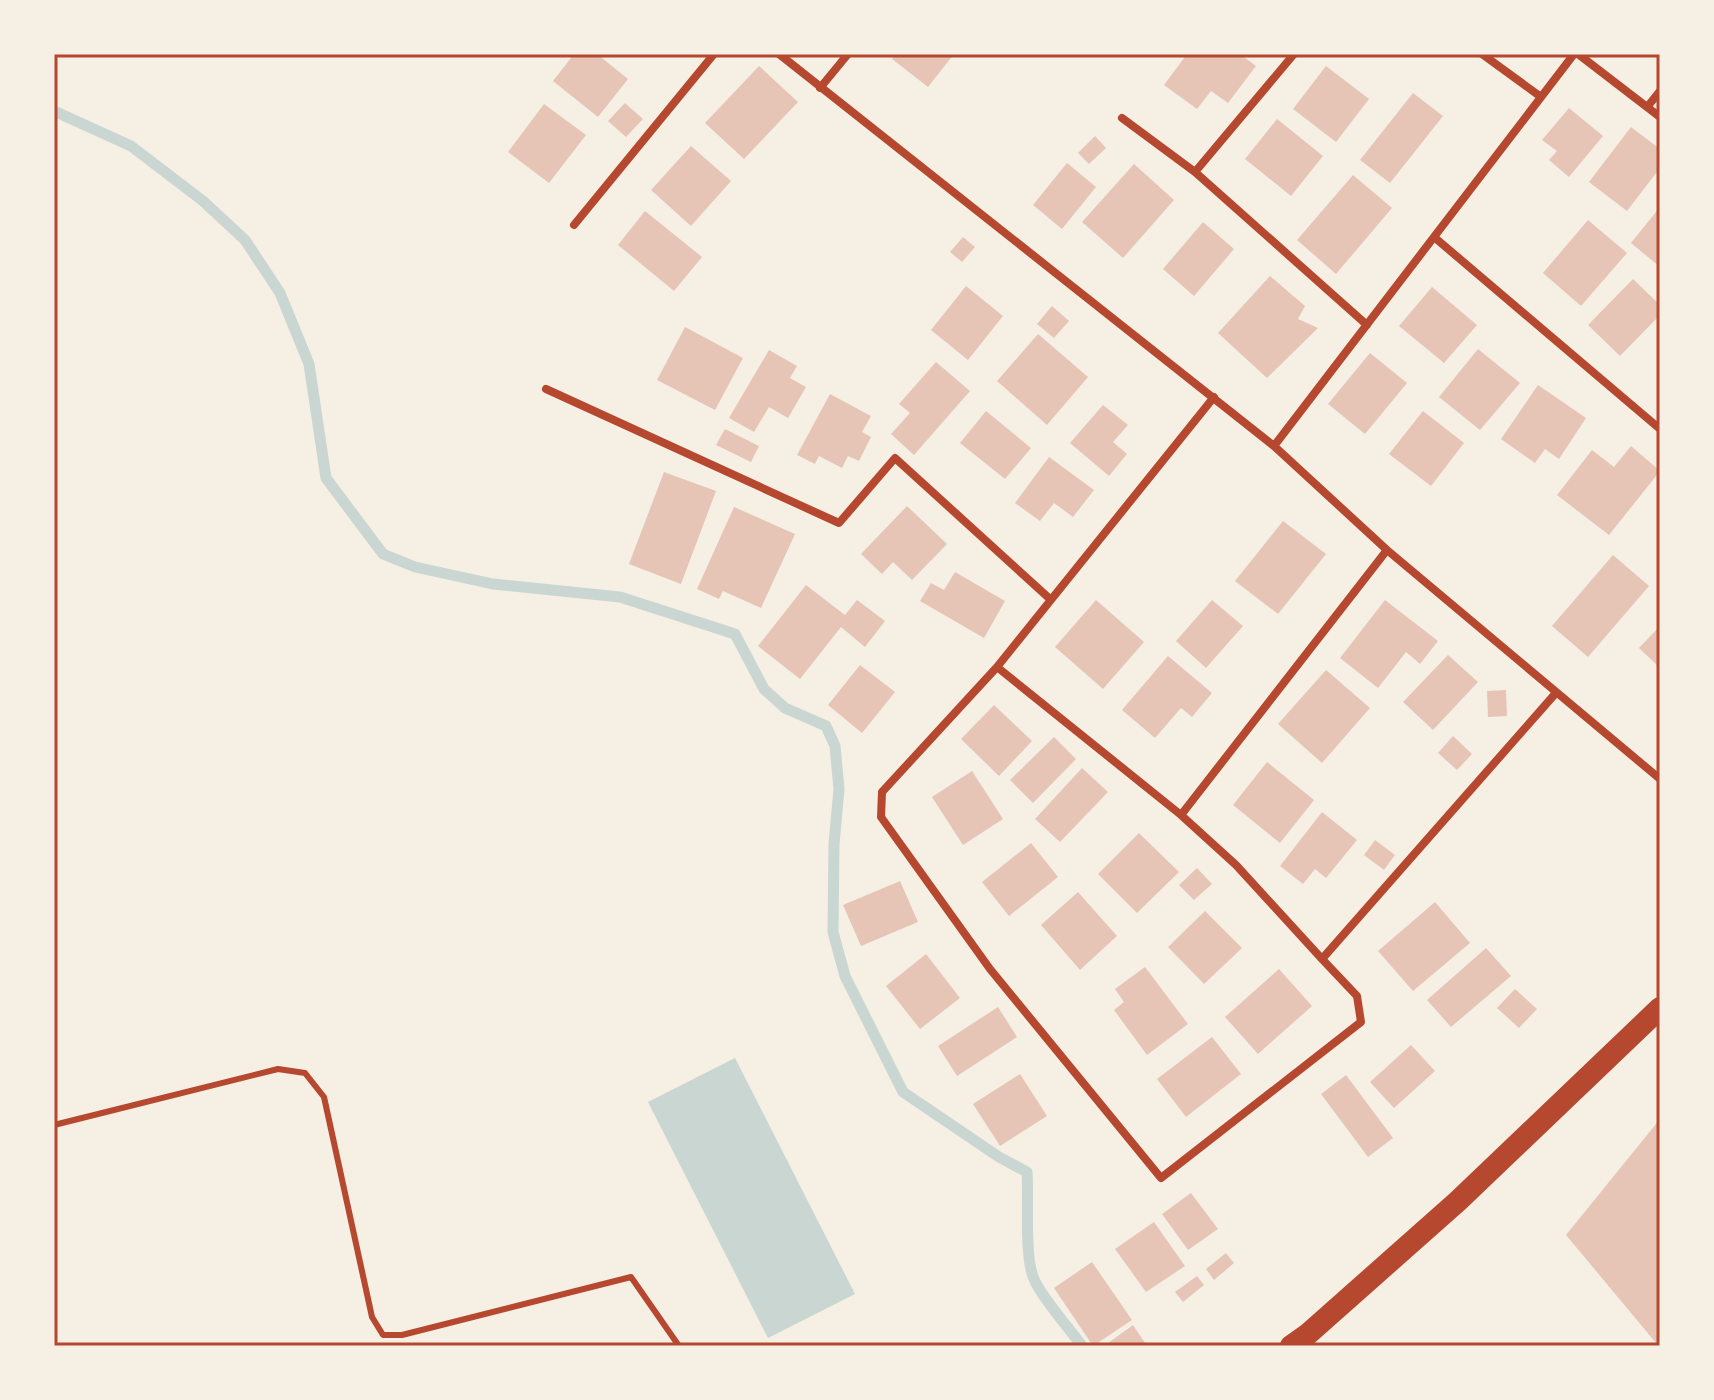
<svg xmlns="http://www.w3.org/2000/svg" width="1714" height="1400" viewBox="0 0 1714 1400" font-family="Signika,sans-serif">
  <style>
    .water { fill: #c9d6d2 }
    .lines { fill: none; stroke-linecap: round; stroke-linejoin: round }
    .stream { stroke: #c9d6d2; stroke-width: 11 }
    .building { fill: #e6c5b7 }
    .service { stroke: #b5482f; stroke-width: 6 }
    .minor { stroke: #b5482f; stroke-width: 8 }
    .trunk { stroke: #b5482f; stroke-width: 22 }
    .neatline { fill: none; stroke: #b5482f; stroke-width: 3 }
  </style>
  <rect width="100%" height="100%" fill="#f6efe4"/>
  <path class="water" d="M 735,1058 L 855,1294 L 768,1338 L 648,1102 Z"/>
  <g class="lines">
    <path class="stream" d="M 54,111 L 131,146 L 203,201 L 245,240 L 280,293 L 309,364 L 326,478 L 383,554 L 415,567 L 493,584 L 620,597 L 735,634 L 764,689 L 785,708 L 826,726 L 835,746 L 839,789 L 834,844 L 833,932 L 845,976 L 903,1092 L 999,1157 L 1027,1172 C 1029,1199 1024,1257 1034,1279 C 1041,1297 1070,1329 1082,1346"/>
  </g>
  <path class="building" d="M 574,54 L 597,54 L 628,79 L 598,117 L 553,81 Z
    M 896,54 L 954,54 L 928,87 L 892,59 Z
    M 1187,54 L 1240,54 L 1256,66 L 1228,103 L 1211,91 L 1197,109 L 1164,85 Z
    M 759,66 L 798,102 L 744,159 L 705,123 Z
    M 1326,66 L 1369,99 L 1336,142 L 1293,109 Z
    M 1413,93 L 1443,116 L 1390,183 L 1360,160 Z
    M 625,103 L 643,119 L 626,137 L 608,121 Z
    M 544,104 L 586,135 L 549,183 L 508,152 Z
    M 1569,108 L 1603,136 L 1569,177 L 1549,160 L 1557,151 L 1542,140 Z
    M 1277,119 L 1323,156 L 1291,196 L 1245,159 Z
    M 1631,127 L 1660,149 L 1660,168 L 1627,211 L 1589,182 Z
    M 1095,136 L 1106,148 L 1089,164 L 1078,153 Z
    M 691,146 L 731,181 L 691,226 L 651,190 Z
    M 1067,163 L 1096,187 L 1062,229 L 1033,205 Z
    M 1134,164 L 1174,200 L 1123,258 L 1082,222 Z
    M 1353,175 L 1392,208 L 1336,274 L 1297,240 Z
    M 1660,207 L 1660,267 L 1631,243 Z
    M 645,211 L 702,257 L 674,291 L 618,245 Z
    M 1588,220 L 1627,253 L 1581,306 L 1543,273 Z
    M 1203,222 L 1234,249 L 1194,296 L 1163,269 Z
    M 963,237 L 975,247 L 962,262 L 950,252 Z
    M 1270,276 L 1305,306 L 1298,319 L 1318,328 L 1267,378 L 1218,333 Z
    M 1633,279 L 1660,305 L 1660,315 L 1620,356 L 1588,325 Z
    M 966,286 L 1003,316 L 968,360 L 931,330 Z
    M 1432,287 L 1477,325 L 1444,363 L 1399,326 Z
    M 1052,306 L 1069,321 L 1054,338 L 1037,324 Z
    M 685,327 L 743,358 L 715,410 L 657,380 Z
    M 1038,334 L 1088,377 L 1047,425 L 997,381 Z
    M 1478,349 L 1520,383 L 1480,430 L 1439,397 Z
    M 769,350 L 797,366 L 790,378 L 806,387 L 788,418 L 769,407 L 754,432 L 729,418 Z
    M 1370,353 L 1407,383 L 1365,434 L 1328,404 Z
    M 936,362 L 970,391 L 914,455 L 891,434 L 910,413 L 899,404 Z
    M 1538,385 L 1586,418 L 1559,459 L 1545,449 L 1535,463 L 1501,439 Z
    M 830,394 L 871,416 L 862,432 L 871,437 L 859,461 L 848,456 L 842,468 L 819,456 L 815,464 L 797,455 Z
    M 1103,405 L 1128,425 L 1113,442 L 1127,454 L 1109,476 L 1070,443 Z
    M 986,411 L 1031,448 L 1005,479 L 960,443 Z
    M 1423,411 L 1464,443 L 1431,486 L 1389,454 Z
    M 725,429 L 759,446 L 751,462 L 716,445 Z
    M 1631,446 L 1660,471 L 1609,535 L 1557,495 L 1592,450 L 1614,467 Z
    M 1049,457 L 1094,490 L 1073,517 L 1054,503 L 1040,521 L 1015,503 Z
    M 664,472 L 716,491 L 681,584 L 629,564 Z
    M 907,506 L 947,544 L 912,580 L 893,562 L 882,574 L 861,554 Z
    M 734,507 L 795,534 L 761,608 L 723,591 L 719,599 L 697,589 Z
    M 1283,521 L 1326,554 L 1278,614 L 1235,581 Z
    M 1613,555 L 1649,586 L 1588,657 L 1552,626 Z
    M 955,572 L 1005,601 L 984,638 L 920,601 L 931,583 L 944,590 Z
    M 806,585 L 845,615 L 857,600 L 885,621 L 865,647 L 841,627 L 800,679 L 758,646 Z
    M 1096,600 L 1144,642 L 1103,689 L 1055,647 Z
    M 1212,600 L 1243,626 L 1206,668 L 1176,641 Z
    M 1385,600 L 1438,641 L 1420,664 L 1406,652 L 1378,688 L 1340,658 Z
    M 1660,626 L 1660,668 L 1639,648 Z
    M 1448,655 L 1478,682 L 1433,730 L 1403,702 Z
    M 1168,656 L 1212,693 L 1192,717 L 1181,708 L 1155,738 L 1122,710 Z
    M 860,665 L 895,692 L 862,733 L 828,705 Z
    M 1326,670 L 1370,708 L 1322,763 L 1278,724 Z
    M 1506,690 L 1507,716 L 1488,717 L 1487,691 Z
    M 994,705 L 1032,741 L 999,776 L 961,739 Z
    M 1453,736 L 1472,754 L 1457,770 L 1438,753 Z
    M 1054,737 L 1076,759 L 1033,803 L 1010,780 Z
    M 1267,762 L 1314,800 L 1280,843 L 1233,805 Z
    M 1082,768 L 1108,792 L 1060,842 L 1035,819 Z
    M 972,771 L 1003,819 L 963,845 L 932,797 Z
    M 1322,812 L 1357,840 L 1326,878 L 1315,869 L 1303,884 L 1280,866 Z
    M 1139,833 L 1179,872 L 1137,913 L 1098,874 Z
    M 1375,840 L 1395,855 L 1384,870 L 1364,855 Z
    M 1031,843 L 1058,877 L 1009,916 L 982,882 Z
    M 1197,868 L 1212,884 L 1194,900 L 1179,885 Z
    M 900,881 L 918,922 L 861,946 L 843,905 Z
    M 1078,892 L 1117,936 L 1080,970 L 1041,925 Z
    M 1435,902 L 1470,943 L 1413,991 L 1378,951 Z
    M 1205,911 L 1242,948 L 1204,984 L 1168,947 Z
    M 1486,948 L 1511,976 L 1451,1027 L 1427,1000 Z
    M 926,954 L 960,998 L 920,1029 L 886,986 Z
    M 1145,967 L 1188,1024 L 1147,1055 L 1114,1010 L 1124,1002 L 1115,989 Z
    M 1279,969 L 1312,1006 L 1258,1054 L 1225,1017 Z
    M 1515,989 L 1537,1009 L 1519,1028 L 1497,1008 Z
    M 998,1007 L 1017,1037 L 957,1076 L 938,1046 Z
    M 1212,1037 L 1241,1074 L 1186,1117 L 1157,1079 Z
    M 1411,1045 L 1435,1071 L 1394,1108 L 1370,1082 Z
    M 1020,1074 L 1047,1116 L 1000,1146 L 973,1104 Z
    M 1346,1075 L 1393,1138 L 1368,1157 L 1321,1094 Z
    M 1660,1119 L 1660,1340 L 1656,1343 L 1566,1235 Z
    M 1191,1193 L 1218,1229 L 1188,1250 L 1162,1214 Z
    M 1154,1222 L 1185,1266 L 1146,1292 L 1115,1249 Z
    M 1226,1253 L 1234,1263 L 1214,1280 L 1206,1269 Z
    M 1092,1262 L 1132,1320 L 1093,1346 L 1054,1288 Z
    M 1197,1276 L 1204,1285 L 1183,1302 L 1175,1292 Z
    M 1133,1325 L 1147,1346 L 1104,1346 Z"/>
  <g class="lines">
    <path class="service" d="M 54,1125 L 278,1069 L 305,1073 L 324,1097 L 372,1317 L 383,1335 L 402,1335 L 631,1277 L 679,1346"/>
    <path class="minor" d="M 779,54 L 1274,446 L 1387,550 L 1660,779
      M 1482,54 L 1541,97
      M 1578,54 L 1660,117
      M 820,88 L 848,54
      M 1648,106 L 1660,91
      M 1122,118 L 1195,172 L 1367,325
      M 1195,172 L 1294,54
      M 574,225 L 714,54
      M 1434,237 L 1660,429
      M 546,389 L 839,523 L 895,458 L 1050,599
      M 1214,397 L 997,667 L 882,792 L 881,817 L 990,969 L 1161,1178 L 1361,1022 L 1357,996 L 1322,959 L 1555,694
      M 1274,446 L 1574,54
      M 997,667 L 1181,815 L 1236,865 L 1322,959
      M 1181,815 L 1387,550"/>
    <path class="trunk" d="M 1291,1346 L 1308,1334 L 1458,1201 L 1660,1008"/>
  </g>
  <rect width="1714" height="1400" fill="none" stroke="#f6efe4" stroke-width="112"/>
  <rect x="56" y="56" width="1602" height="1288" class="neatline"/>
</svg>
